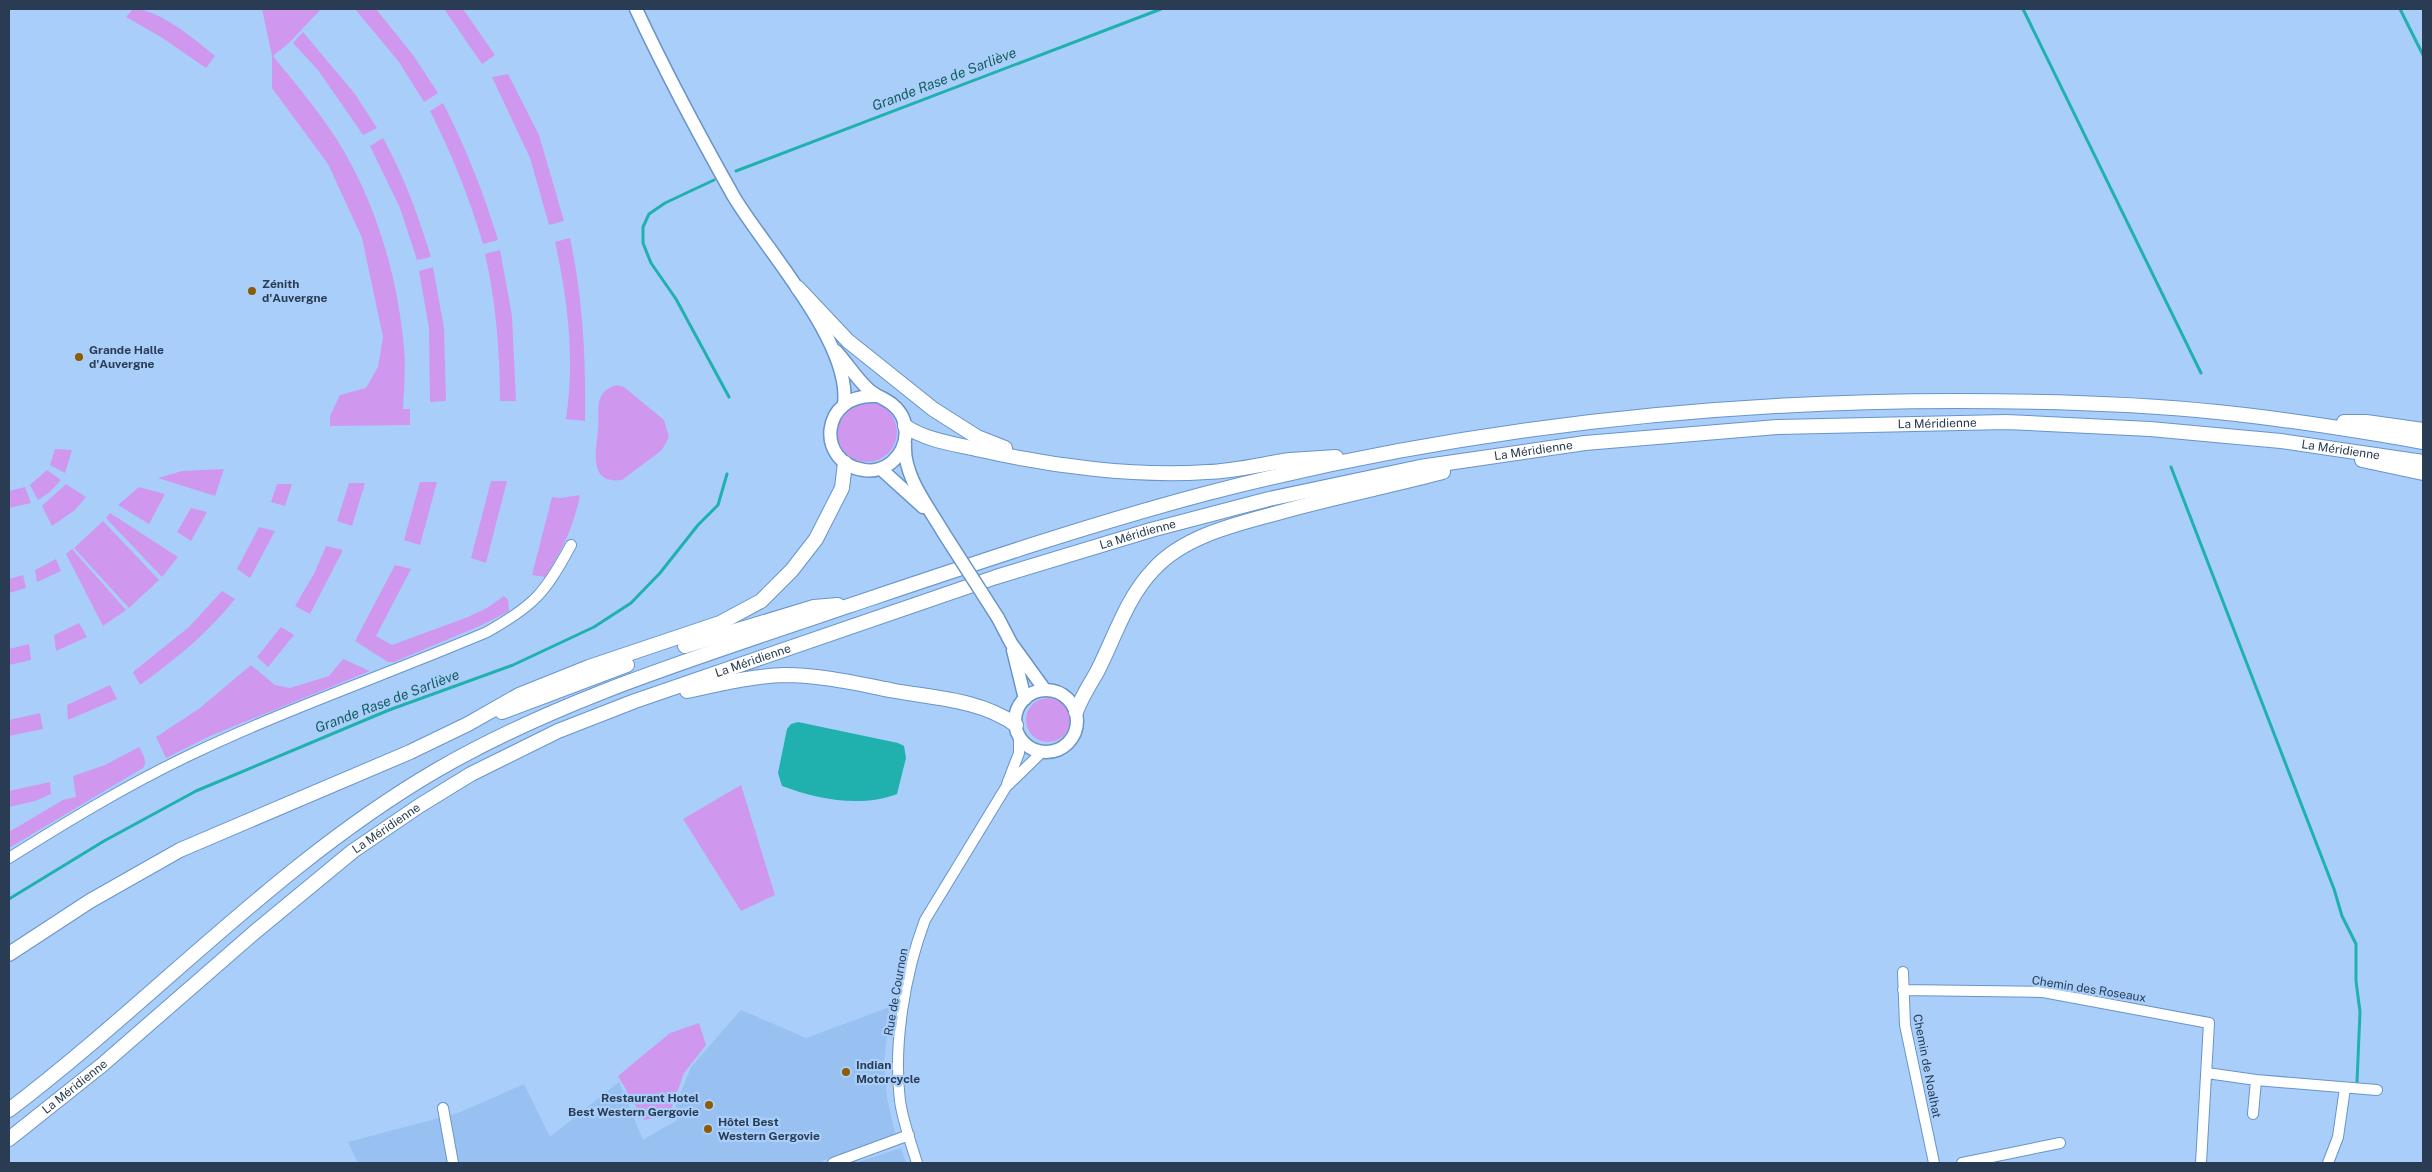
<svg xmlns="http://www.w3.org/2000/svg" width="2432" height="1172" viewBox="0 0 2432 1172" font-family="'Public Sans',sans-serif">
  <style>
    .built { fill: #98c0f0 }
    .green { fill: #d097ef }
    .water { fill: #20b1af }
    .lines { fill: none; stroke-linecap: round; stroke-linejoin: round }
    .stream { stroke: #20b1af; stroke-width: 3 }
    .minor-casing { stroke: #6894c9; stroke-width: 12 }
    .major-casing { stroke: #6894c9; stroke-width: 15 }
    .highway-casing { stroke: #6894c9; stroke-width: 16 }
    .minor { stroke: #fff; stroke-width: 10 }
    .major { stroke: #fff; stroke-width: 12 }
    .highway { stroke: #fff; stroke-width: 14 }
    .major-bridge-casing { stroke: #6894c9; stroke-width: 15; stroke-linecap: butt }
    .major-bridge { stroke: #fff; stroke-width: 12 }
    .poi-dot { fill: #8c5b03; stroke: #a9cefa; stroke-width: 2 }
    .labels { text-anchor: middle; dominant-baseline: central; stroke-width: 4.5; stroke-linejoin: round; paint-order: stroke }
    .poi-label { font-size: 12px; font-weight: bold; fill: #293c53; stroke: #a9cefa; text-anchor: start }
    .street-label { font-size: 12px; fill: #293c53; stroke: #a9cefa }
    .water-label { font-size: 14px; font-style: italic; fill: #145d5c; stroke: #a9cefa }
  </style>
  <rect width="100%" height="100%" fill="#a9cefa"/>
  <path class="built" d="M 890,1007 L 884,1063 L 887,1098 L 895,1134 L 817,1163 L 358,1163 L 348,1142 L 458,1113 L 524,1084 L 550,1137 L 619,1082 L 643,1140 L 677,1120 L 676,1105 L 691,1067 L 741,1010 L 806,1038 Z
    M 901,1148 L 906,1163 L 854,1163 L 855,1163 Z"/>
  <path class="green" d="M 133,9 C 160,9 194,39 215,56 L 206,68 L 161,37 L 126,17 Z
    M 262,9 L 321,9 L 289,43 L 273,56 C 298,87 325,118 345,153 C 379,213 398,280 404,348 C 406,368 404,389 403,409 L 410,409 L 410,425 L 330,426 L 330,416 L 340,395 L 366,388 L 378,367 L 383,337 L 362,238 L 328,164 L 272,88 L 272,56 Z
    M 355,9 L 376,9 L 413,55 L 438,93 L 424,102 L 399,62 Z
    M 444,9 L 463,9 L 495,55 L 482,64 Z
    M 303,32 L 355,94 L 377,128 L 363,135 L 318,70 L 293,43 Z
    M 508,74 L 539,135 L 564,221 L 549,225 L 530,158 L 492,77 Z
    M 443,103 C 466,148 483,191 498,240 L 483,244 C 469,197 452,154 430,111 Z
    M 383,138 C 404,176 418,215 431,257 L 417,260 L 400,208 L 370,146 Z
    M 570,238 C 583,299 586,359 585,421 L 566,419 C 575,359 568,301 555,242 Z
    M 500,250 L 512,316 L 516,401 L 500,401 C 500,351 496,303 485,254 Z
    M 433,267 L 444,328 L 446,401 L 430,402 L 429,328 L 419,271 Z
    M 617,385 L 624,387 L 664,420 L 669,437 L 662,450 L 622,480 C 588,485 596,451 598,430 C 599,420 597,407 600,399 C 603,390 610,387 617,385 Z
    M837 432a30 30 0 1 1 60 0a30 30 0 1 1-60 0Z
    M 55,449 L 72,450 L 65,473 L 50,465 Z
    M 224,469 L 215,496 L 158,478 L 182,471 Z
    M 47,470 L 61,480 L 50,492 L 38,500 L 30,485 Z
    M 491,481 L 507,481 L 486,563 L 471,558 Z
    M 420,482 L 437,482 L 420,545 L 404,540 Z
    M 349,483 L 365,483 L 352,526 L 337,521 Z
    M 66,484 L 86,497 L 75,510 L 52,526 L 42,506 Z
    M 277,484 L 292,484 L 285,506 L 271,502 Z
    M 25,487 L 31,503 L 9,508 L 9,491 Z
    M 139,487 L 165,494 L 149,524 L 118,505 Z
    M 580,495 C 574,526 562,551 545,577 L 532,575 L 552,497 L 561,498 Z
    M 191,508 L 207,512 L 191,541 L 177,532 Z
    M 110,513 L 178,557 L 162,577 L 106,518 Z
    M 103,521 L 159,580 L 129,608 L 74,548 Z
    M 259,527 L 275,531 L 250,578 L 237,569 Z
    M 326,546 L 343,550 L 310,614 L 295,606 L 314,574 Z
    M 72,549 L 126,610 L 103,626 L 66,554 Z
    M 56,559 L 61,571 L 37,582 L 35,570 Z
    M 395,565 L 411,569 L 376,636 L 392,645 L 468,617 L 487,608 L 504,596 L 508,600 L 509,611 L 482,625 L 394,662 L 388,662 L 355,641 Z
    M 23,575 L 26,588 L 9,593 L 9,579 Z
    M 222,591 L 235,599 C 207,634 176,659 140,685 L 133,672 L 189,627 Z
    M 79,623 L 87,637 L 56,651 L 54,635 Z
    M 281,627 L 294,635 L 268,667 L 257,657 Z
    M 29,644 L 31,660 L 9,665 L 9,649 Z
    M 343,659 L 370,671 L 210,736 L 166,758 L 156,737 L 200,708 L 251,665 L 275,685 L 290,688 L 329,676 Z
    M 110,685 L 117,699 L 68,720 L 67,705 Z
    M1026 720a22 22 0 1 1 44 0a22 22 0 1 1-44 0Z
    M 40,713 L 43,729 L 9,736 L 9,720 Z
    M 139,747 C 143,755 148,761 143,768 L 9,848 L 9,832 L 63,800 L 76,797 L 73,776 L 105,765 Z
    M 50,782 L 51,794 L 35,801 L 9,807 L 9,791 Z
    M 741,785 L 775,895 L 741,911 L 683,819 Z
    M 699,1023 L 706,1045 L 684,1073 L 669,1115 L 644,1120 L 618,1076 L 670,1033 Z"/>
  <path class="water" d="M 798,722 L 898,743 L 904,746 L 906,758 L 897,794 C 860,808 817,799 782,786 L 778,773 L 787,729 L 791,724 Z"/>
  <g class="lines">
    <path class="stream" d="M 2023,9 L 2201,373
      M 2400,9 L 2423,55
      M 736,171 L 1161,9
      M 714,180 L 665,203 L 649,214 L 643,227 L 643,243 L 651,263 L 676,299 L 729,397
      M 2171,467 L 2334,889 L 2342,916 L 2356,944 L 2356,981 L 2360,1012 L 2357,1082
      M 9,899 L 104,841 L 196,791 L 389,710 L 513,665 L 594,627 L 631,603 L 660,573 L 698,525 L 718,505 L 727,474"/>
    <g class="minor-casing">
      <path id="minor" d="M 1007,784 L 1019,753 L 1019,734
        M 9,858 C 68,821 127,785 190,755 C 286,709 388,674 487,632 C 535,605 545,593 571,545
        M 1903,972 L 1905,1025 L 1934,1163
        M 1903,990 L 2043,992 L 2209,1023 L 2201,1163
        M 2207,1073 L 2256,1080 L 2377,1090
        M 443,1108 L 453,1163
        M 2253,1114 L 2256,1080
        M 833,1163 L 909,1135
        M 917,1163 C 911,1143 903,1122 900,1101 C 893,1044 905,973 925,920 L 1006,787 L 1043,751
        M 1962,1163 L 2060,1143
        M 2328,1163 L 2338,1137 L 2345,1088"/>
    </g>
    <g class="major-casing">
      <path id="major" d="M 636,9 C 666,73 699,135 734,197 C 765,249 852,343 844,404
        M 836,351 C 847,363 856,378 868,389 C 875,396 885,398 893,405 C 911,420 909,447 892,462 C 885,468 874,472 864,470 C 815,463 820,393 876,396
        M 905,444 C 903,476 928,506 943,532
        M 881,469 L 923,507
        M 998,618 L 1011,643 L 1045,690
        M 1013,650 L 1025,699
        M1015 721a31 31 0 1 1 62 0a31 31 0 1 1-62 0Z"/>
    </g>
    <g class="highway-casing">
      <g id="highway">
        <path d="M 798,288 L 848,341 L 933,409 L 977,437 L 1005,448"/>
        <path d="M 2344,422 L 2366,422 L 2423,430"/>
        <path d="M 905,426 C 927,441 956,444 981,450 C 1051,466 1135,477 1207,472 C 1235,471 1262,464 1290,460 C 1305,459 1320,458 1336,457"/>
        <path d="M 2362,460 L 2423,473"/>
        <path d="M 685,646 L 814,607 L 838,605"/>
        <path d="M 687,691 C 719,684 752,676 785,675 C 822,675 859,684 895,691 C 935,698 982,700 1016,725"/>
        <path d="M 502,712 L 627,665"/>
        <path d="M 1076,712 C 1082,696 1089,686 1097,672 C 1115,637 1126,598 1154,569 C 1185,535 1238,524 1281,512 C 1335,497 1389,486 1443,472"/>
        <path d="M 9,954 L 90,901 L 180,850 L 410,752 L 468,724 L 519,695 L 589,667 L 720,623 L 761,601 L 792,570 L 816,539 L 842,488 L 845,463"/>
        <path d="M 9,1110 C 154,1000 279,862 437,770 C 565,696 709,654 848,606 C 967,566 1087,525 1208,493 C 1452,430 1705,401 1957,401 C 2044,401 2131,403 2217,412 C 2286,419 2355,430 2423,442"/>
        <path id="s1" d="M 9,1139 L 102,1065 L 256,931 L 353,851 L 419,806 L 471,774 L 558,731 L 635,701 L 996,577 L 1151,530 L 1269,499 L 1420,467 L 1585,443 L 1777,427 L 2006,422 L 2150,429 L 2281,441 L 2423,462"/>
      </g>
    </g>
    <use href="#minor" class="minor"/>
    <use href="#major" class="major"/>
    <use href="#highway" class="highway"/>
    <g class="major-bridge-casing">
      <path id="major-bridge" d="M 943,532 L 998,618"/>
    </g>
    <use href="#major-bridge" class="major-bridge"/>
  </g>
  <g class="poi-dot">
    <circle cx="252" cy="291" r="5"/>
    <circle cx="79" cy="357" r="5"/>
    <circle cx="846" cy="1072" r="5"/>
    <circle cx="709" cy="1105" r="5"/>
    <circle cx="708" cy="1129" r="5"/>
  </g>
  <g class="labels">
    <g class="poi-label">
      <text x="262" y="284">Zénith<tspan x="262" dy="14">d'Auvergne</tspan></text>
      <text x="89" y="350">Grande Halle<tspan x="89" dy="14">d'Auvergne</tspan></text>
      <text x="856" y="1065">Indian<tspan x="856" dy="14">Motorcycle</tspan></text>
      <text x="699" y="1098" text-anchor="end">Restaurant Hotel<tspan x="699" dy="14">Best Western Gergovie</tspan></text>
      <text x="718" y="1122">Hôtel Best<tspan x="718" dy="14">Western Gergovie</tspan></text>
    </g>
    <g class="street-label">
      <text stroke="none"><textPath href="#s1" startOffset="2109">La Méridienne</textPath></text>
      <text stroke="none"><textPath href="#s1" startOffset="2514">La Méridienne</textPath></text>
      <text stroke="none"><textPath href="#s1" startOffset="1704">La Méridienne</textPath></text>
      <text stroke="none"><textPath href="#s1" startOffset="1299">La Méridienne</textPath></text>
      <text stroke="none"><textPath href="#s1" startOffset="894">La Méridienne</textPath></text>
      <text stroke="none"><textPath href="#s1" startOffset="489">La Méridienne</textPath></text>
      <text transform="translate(2089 989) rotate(9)">Chemin des Roseaux</text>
      <text transform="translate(896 992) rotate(-80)">Rue de Cournon</text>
      <text transform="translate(1927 1066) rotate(79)">Chemin de Noalhat</text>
      <text stroke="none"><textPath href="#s1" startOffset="84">La Méridienne</textPath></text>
    </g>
    <g class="water-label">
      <text transform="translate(944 79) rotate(-21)">Grande Rase de Sarliève</text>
      <text transform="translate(387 701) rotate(-21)">Grande Rase de Sarliève</text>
    </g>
  </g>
  <rect width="2432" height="1172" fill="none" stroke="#293c53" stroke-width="20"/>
</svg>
